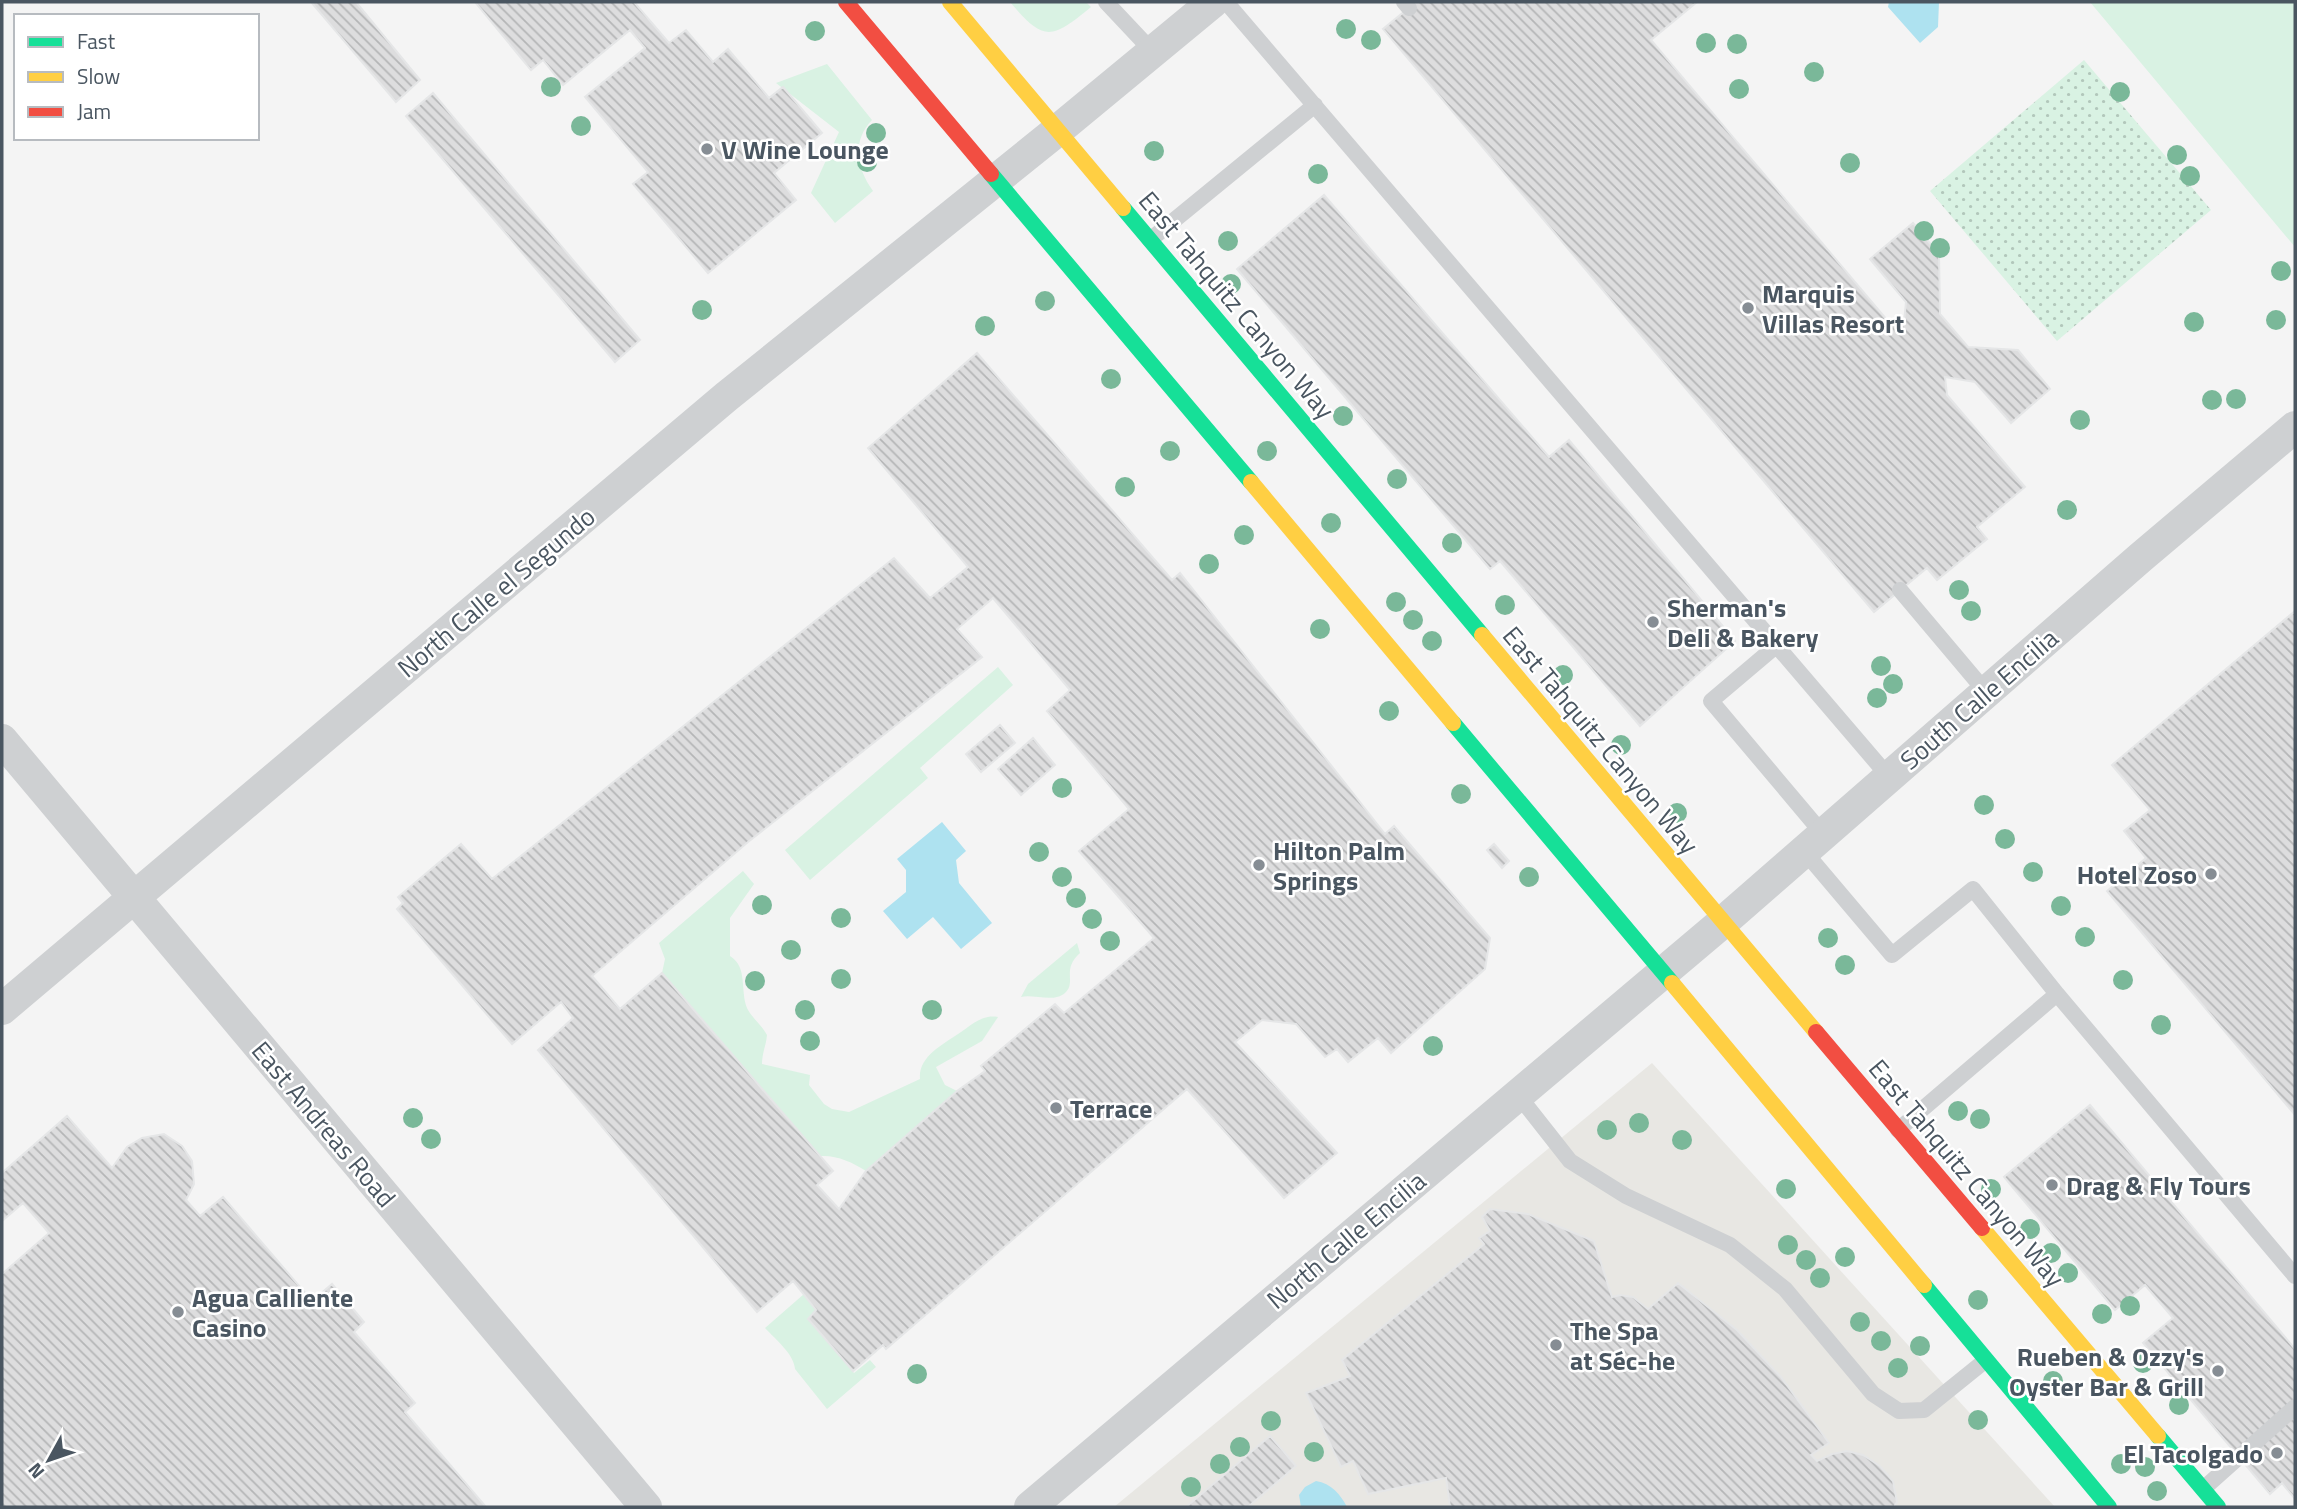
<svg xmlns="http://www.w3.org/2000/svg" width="2297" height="1509" viewBox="0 0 2297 1509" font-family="'Titillium Web',sans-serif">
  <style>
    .commercial { fill: #e8e7e3 }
    .grass { fill: #d9f2e3 }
    .park { fill: url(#park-dots) }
    .water { fill: #aee2f0 }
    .building { fill: url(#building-back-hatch); stroke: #e5e6e7; stroke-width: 2; fill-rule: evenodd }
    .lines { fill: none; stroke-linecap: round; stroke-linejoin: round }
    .lane { stroke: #ced0d2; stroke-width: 16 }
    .street { stroke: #ced0d2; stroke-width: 32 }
    .fast { stroke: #16e098; stroke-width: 16 }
    .slow { stroke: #ffcf43; stroke-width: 16 }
    .jam { stroke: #f24e42; stroke-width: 16 }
    .tree { fill: #7ab899 }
    .poi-dot { fill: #868d94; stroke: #fff; stroke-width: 2.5 }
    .labels { text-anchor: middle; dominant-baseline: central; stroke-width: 5; stroke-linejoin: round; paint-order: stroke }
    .poi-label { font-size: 26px; font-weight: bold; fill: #4a5661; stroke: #fff; text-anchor: start }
    .street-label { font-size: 26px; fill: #4a5661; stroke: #fff }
  </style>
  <defs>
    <pattern id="park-dots" width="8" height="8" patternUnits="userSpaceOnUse" patternTransform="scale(1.75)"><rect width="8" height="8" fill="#d9f2e3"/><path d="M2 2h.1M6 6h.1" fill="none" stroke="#b2c7bb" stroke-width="1.8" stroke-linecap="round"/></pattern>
    <pattern id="building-back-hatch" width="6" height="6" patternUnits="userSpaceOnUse" patternTransform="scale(1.75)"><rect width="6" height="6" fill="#ddddde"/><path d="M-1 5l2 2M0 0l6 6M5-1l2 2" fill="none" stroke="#b5b6b7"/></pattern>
  </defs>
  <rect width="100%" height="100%" fill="#f4f4f4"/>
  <path class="commercial" d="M 1652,1063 L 2055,1507 L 1114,1507 Z"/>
  <path class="grass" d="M 1010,2 L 1086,2 L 1091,7 C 1051,40 1044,42 1010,2 Z
    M 2090,2 L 2295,2 L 2295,247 Z
    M 827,64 L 872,120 C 851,142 857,169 873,191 L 835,223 L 811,193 L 839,132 L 776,83 Z
    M 998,667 L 1013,685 L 920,768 L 928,778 L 810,880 L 785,850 Z
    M 743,871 L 754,884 L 730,918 L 730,956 C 748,967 740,990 747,1008 C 751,1017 762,1025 767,1035 C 766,1046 762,1053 762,1064 L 810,1075 L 809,1085 L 824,1104 L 832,1109 L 849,1112 L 920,1079 C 918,1057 942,1045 958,1034 C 971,1026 981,1014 998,1017 L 982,1041 L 936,1067 L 945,1085 L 957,1091 L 866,1171 C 852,1162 837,1155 820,1156 L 662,973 L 665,959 L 659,943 Z
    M 1077,943 L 1080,953 C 1061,970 1077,982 1065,993 C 1054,1003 1034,994 1021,997 L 1028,984 Z
    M 804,1294 L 816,1310 L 809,1319 L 854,1373 L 870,1360 L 876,1367 L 827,1409 L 795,1369 C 794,1354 776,1340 765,1328 Z"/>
  <path class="park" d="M 2084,60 L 2211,210 L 2057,341 L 1930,191 Z"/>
  <path class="water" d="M 1889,2 L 1939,2 L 1938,27 L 1920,43 L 1888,7 Z
    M 942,822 L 966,851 L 956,860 L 959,883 L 992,923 L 961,949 L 933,917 L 907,939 L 883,911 L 906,892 L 906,870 L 897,859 Z
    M 1316,1481 C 1331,1483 1341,1495 1347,1507 L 1301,1507 L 1299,1495 L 1305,1487 Z"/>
  <path class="building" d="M 311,2 L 356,2 L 420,80 L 396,102 Z
    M 475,2 L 634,2 L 669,43 L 686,30 L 713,62 L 728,49 L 769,98 L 783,87 L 822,133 L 774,173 L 796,200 L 708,273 L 633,184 L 648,172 L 585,97 L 645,48 L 630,30 L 563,85 L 543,60 L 531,70 Z
    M 1416,2 L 1697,2 L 1651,40 L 1887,320 L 1904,322 L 1906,302 L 1870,259 L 1913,223 L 1939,254 L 1940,314 L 1968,347 L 2018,350 L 2050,389 L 2011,423 L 1975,382 L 1945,377 L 1947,395 L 2025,487 L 1977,527 L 1987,539 L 1937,580 L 1927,568 L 1874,612 L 1383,29 Z
    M 433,93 L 640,340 L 615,362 L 406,116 Z
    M 1324,195 L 1549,457 L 1569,440 L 1735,641 L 1640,726 L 1500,561 L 1490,569 L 1237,269 Z
    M 977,353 L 1172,580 L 1180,573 L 1385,834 L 1394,826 L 1490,938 L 1485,969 L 1391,1053 L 1378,1038 L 1348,1062 L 1337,1049 L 1325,1057 L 1296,1024 L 1262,1020 L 1235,1042 L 1337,1153 L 1284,1198 L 1187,1089 L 886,1349 L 883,1345 L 853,1371 L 808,1319 L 816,1310 L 793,1281 L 757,1312 L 538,1050 L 573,1018 L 561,1002 L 512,1044 L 397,909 L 403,903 L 398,897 L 461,844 L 492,879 L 894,558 L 930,598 L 968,567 L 868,448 ZM 993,598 L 1070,690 L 1047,711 L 1129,809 L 1079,851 L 1154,938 L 1064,1013 L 1055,1004 L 981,1066 L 985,1071 L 957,1091 L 866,1171 L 839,1209 L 817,1185 L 833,1171 L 662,973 L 620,1009 L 592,976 L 748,842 L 982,657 L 957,629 Z
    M 2295,611 L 2295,1115 L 2107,891 L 2146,858 L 2124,831 L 2150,810 L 2112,765 Z
    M 1000,725 L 1015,743 L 981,772 L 966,754 Z
    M 1033,738 L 1055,765 L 1021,795 L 998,769 Z
    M 1494,844 L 1509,861 L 1502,868 L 1487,850 Z
    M 2090,1105 L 2295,1349 L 2295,1499 L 2282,1483 L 2270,1494 L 2143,1343 L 2173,1318 L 2145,1285 L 2115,1310 L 2004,1177 Z
    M 67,1116 L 112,1168 L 127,1147 L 142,1138 L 164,1134 L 182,1146 L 192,1161 L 194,1184 L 186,1200 L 200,1216 L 223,1197 L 312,1301 L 332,1284 L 364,1322 L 354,1332 L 415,1403 L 405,1412 L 486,1507 L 2,1507 L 2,1274 L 49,1233 L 23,1203 L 2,1221 L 2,1173 Z
    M 1490,1209 L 1528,1214 L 1594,1241 L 1612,1297 L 1620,1295 L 1633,1297 L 1648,1309 L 1678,1283 L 1737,1330 L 1781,1377 L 1829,1443 L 1811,1455 L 1817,1461 L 1832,1454 L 1847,1451 L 1863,1455 L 1880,1466 L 1893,1481 L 1897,1502 L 1894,1507 L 1450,1507 L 1446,1478 L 1368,1494 L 1353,1461 L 1341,1467 L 1306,1393 L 1350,1376 L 1342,1360 L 1484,1244 L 1479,1238 L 1490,1231 L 1482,1217 Z
    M 1270,1436 L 1296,1466 L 1248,1507 L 1186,1507 Z"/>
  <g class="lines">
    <path class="lane" d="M 1106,2 L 1153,52
      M 1226,2 L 1889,777
      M 1404,2 L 1409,8
      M 1150,240 L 1315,105
      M 1900,590 L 1986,692
      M 1777,645 L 1711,701 L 1823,834
      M 1804,851 L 1892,955 L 1973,889 L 2057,994
      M 1518,1095 L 1570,1161 L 1626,1196 L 1730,1245 L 1785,1289 L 1873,1394 L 1899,1411 L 1924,1410 L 1986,1360
      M 1898,1130 L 2057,994 L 2295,1276
      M 2203,1489 L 2295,1407"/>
    <path class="street" d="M 2,740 L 646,1507
      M 2,1009 L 726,397 L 1058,130 L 1213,2
      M 1030,1507 L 1723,922 L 2140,558 L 2295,427"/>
    <path class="fast" d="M 991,174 L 1251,482
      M 1123,208 L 1482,635
      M 1453,723 L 1672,983
      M 1924,1285 L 2109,1507
      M 2158,1436 L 2218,1507"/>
    <path class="slow" d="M 950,2 L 1123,208
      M 1251,482 L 1453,723
      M 1482,635 L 1816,1032
      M 1672,983 L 1924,1285
      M 1982,1228 L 2158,1436"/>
    <path class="jam" d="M 846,2 L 991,174
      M 1816,1032 L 1982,1228"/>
  </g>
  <g class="tree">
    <circle cx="1346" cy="29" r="10"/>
    <circle cx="815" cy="31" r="10"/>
    <circle cx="1371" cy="40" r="10"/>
    <circle cx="1706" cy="43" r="10"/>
    <circle cx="1737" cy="44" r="10"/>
    <circle cx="1814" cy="72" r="10"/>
    <circle cx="551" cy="87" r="10"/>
    <circle cx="1739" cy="89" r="10"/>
    <circle cx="2120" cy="92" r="10"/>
    <circle cx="581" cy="126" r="10"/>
    <circle cx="876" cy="133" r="10"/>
    <circle cx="1154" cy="151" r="10"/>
    <circle cx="2177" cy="155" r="10"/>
    <circle cx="867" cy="162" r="10"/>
    <circle cx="1850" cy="163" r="10"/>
    <circle cx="1318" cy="174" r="10"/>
    <circle cx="2190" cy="176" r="10"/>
    <circle cx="1924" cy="231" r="10"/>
    <circle cx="1228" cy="241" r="10"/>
    <circle cx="1940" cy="248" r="10"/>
    <circle cx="2281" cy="271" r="10"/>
    <circle cx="1231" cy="284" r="10"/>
    <circle cx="1045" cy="301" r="10"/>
    <circle cx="702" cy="310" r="10"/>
    <circle cx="2276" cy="320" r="10"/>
    <circle cx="2194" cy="322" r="10"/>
    <circle cx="985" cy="326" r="10"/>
    <circle cx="1111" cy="379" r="10"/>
    <circle cx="2236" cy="399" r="10"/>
    <circle cx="2212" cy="400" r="10"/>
    <circle cx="1343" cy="416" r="10"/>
    <circle cx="2080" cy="420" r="10"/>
    <circle cx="1170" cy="451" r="10"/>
    <circle cx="1267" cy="451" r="10"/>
    <circle cx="1397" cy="479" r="10"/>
    <circle cx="1125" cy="487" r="10"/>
    <circle cx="2067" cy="510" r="10"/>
    <circle cx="1331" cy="523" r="10"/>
    <circle cx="1244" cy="535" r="10"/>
    <circle cx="1452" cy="543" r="10"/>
    <circle cx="1209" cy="564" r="10"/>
    <circle cx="1959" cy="590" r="10"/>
    <circle cx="1396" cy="602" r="10"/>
    <circle cx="1505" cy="605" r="10"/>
    <circle cx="1971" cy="611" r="10"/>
    <circle cx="1413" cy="620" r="10"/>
    <circle cx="1320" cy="629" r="10"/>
    <circle cx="1432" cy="641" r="10"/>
    <circle cx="1881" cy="666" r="10"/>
    <circle cx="1563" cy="675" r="10"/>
    <circle cx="1893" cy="684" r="10"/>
    <circle cx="1877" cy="698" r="10"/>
    <circle cx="1389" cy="711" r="10"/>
    <circle cx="1621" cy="745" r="10"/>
    <circle cx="1062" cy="788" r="10"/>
    <circle cx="1461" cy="794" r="10"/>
    <circle cx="1984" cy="805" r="10"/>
    <circle cx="1677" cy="813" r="10"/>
    <circle cx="2005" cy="839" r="10"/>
    <circle cx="1039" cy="852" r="10"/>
    <circle cx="2033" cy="872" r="10"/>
    <circle cx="1062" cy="877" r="10"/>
    <circle cx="1529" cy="877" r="10"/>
    <circle cx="1076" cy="898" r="10"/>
    <circle cx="762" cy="905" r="10"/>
    <circle cx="2061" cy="906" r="10"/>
    <circle cx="841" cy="918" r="10"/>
    <circle cx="1092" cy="919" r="10"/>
    <circle cx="2085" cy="937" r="10"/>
    <circle cx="1828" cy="938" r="10"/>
    <circle cx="1110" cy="941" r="10"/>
    <circle cx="791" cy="950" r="10"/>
    <circle cx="1845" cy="965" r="10"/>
    <circle cx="841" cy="979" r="10"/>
    <circle cx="2123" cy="980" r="10"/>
    <circle cx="755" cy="981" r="10"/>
    <circle cx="805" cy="1010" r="10"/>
    <circle cx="932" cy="1010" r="10"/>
    <circle cx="2161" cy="1025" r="10"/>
    <circle cx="810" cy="1041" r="10"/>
    <circle cx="1433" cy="1046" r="10"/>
    <circle cx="1958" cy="1111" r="10"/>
    <circle cx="413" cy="1118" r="10"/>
    <circle cx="1980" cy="1119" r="10"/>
    <circle cx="1639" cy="1123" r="10"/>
    <circle cx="1607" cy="1130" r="10"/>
    <circle cx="431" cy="1139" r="10"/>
    <circle cx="1682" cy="1140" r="10"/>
    <circle cx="1786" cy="1189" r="10"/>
    <circle cx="1991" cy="1189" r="10"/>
    <circle cx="2030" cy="1229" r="10"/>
    <circle cx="1788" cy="1245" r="10"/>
    <circle cx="2051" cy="1253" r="10"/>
    <circle cx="1845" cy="1257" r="10"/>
    <circle cx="1806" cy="1260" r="10"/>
    <circle cx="2068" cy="1273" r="10"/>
    <circle cx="1820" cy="1278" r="10"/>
    <circle cx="1978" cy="1300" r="10"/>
    <circle cx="2130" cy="1306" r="10"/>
    <circle cx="2102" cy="1314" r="10"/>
    <circle cx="1860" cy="1322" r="10"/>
    <circle cx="1881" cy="1341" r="10"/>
    <circle cx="1920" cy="1346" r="10"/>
    <circle cx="2143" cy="1363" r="10"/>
    <circle cx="1898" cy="1368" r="10"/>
    <circle cx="917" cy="1374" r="10"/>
    <circle cx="2053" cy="1381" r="10"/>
    <circle cx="2179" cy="1405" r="10"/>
    <circle cx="1978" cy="1420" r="10"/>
    <circle cx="1271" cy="1421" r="10"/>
    <circle cx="1240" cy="1447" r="10"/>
    <circle cx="1314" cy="1452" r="10"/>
    <circle cx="1220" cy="1464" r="10"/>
    <circle cx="2121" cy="1464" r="10"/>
    <circle cx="2145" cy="1467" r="10"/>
    <circle cx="1191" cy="1487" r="10"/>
    <circle cx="2157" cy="1491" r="10"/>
  </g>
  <g class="poi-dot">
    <circle cx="707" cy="149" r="7"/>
    <circle cx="1748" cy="308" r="7"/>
    <circle cx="1653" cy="622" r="7"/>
    <circle cx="1259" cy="865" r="7"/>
    <circle cx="2211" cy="874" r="7"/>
    <circle cx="1056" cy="1108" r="7"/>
    <circle cx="2052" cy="1185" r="7"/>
    <circle cx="178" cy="1312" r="7"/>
    <circle cx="1556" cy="1345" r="7"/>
    <circle cx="2218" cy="1371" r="7"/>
    <circle cx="2277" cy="1453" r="7"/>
  </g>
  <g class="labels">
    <g class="poi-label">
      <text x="721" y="149">V Wine Lounge</text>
      <text x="1762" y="293">Marquis<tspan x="1762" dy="30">Villas Resort</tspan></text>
      <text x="1667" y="607">Sherman's<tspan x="1667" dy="30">Deli &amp; Bakery</tspan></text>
      <text x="1273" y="850">Hilton Palm<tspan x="1273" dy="30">Springs</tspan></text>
      <text x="2197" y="874" text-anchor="end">Hotel Zoso</text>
      <text x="1070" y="1108">Terrace</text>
      <text x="2066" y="1185">Drag &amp; Fly Tours</text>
      <text x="192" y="1297">Agua Calliente<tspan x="192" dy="30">Casino</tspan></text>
      <text x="1570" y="1330">The Spa<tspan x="1570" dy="30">at Séc-he</tspan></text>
      <text x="2204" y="1356" text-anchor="end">Rueben &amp; Ozzy's<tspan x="2204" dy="30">Oyster Bar &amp; Grill</tspan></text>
      <text x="2263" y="1453" text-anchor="end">El Tacolgado</text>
    </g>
    <g class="street-label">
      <text transform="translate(1237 305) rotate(50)">East Tahquitz Canyon Way</text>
      <text transform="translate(496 592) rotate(-40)">North Calle el Segundo</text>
      <text transform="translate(1979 699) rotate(-41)">South Calle Encilia</text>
      <text transform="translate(1601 740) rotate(50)">East Tahquitz Canyon Way</text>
      <text transform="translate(324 1124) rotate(50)">East Andreas Road</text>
      <text transform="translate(1967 1173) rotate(50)">East Tahquitz Canyon Way</text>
      <text transform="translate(1346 1240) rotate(-40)">North Calle Encilia</text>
    </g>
  </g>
  <rect width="2297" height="1509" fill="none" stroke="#4a5661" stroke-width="7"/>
  <rect x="14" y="14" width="245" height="126" fill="#ffffff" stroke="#b7bbc0" stroke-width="2"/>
  <rect x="28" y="37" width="35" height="10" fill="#16e098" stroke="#b7bbc0" stroke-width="2"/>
  <text x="77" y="49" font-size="21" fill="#4a5661">Fast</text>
  <rect x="28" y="72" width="35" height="10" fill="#ffcf43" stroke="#b7bbc0" stroke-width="2"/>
  <text x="77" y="84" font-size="21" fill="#4a5661">Slow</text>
  <rect x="28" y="107" width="35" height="10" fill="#f24e42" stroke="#b7bbc0" stroke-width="2"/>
  <text x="77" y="119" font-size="21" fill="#4a5661">Jam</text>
  <g transform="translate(49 1460) rotate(230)" stroke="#ffffff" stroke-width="5" paint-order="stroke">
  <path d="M0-5L12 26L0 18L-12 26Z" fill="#4a5661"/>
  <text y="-10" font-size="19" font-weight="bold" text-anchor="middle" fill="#4a5661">N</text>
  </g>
</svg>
